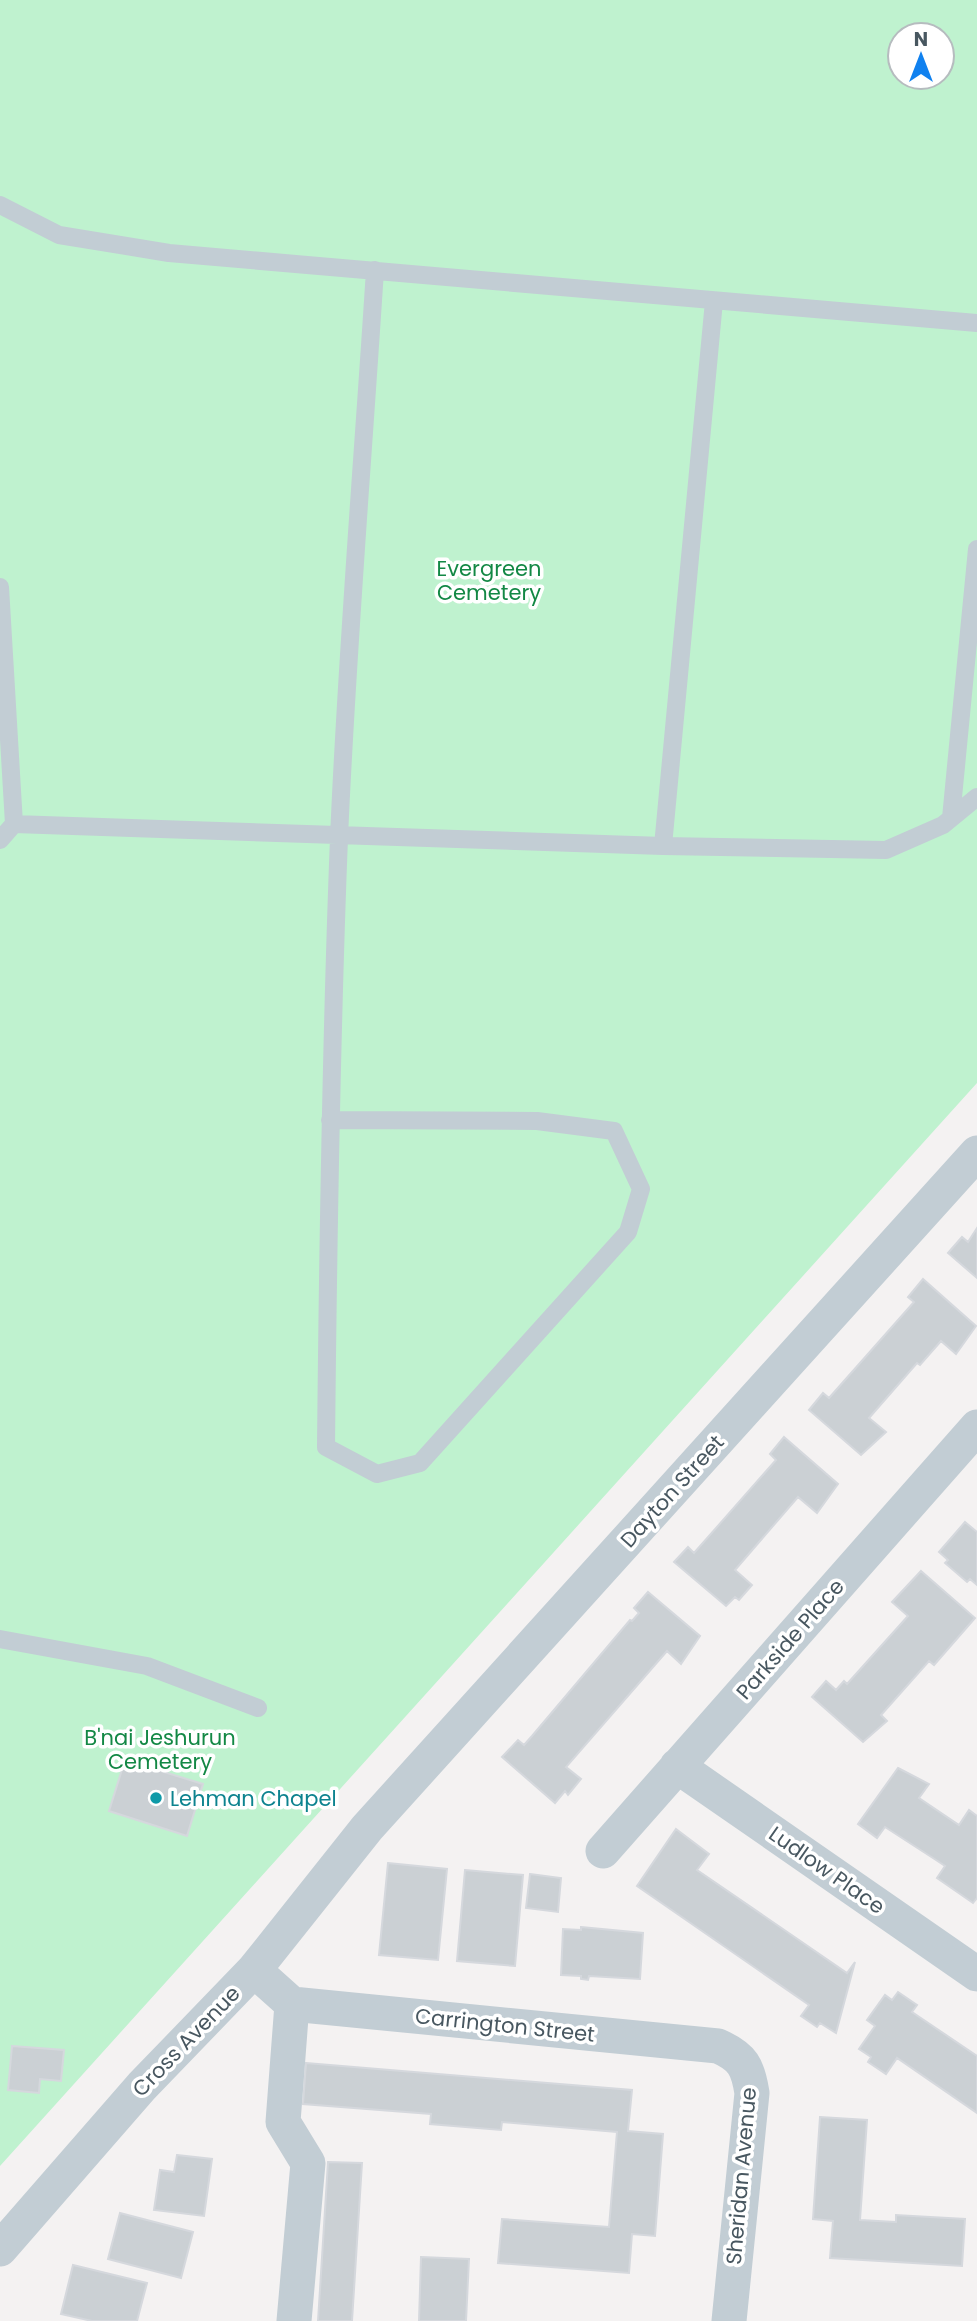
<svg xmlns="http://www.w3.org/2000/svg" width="977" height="2321" viewBox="0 0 977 2321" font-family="Poppins,sans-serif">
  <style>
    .green { fill: #bff2cf; fill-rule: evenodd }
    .building { fill: #cbd0d4; stroke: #d5d8dd; stroke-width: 2 }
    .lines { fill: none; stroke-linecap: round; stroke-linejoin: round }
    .lane { stroke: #c2cdd4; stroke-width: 18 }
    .street { stroke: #c2cdd4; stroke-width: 35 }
    .culture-dot { fill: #0f9aa8; stroke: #fff; stroke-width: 2.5 }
    .labels { text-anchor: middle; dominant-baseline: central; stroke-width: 7; stroke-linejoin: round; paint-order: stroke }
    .park-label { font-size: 21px; fill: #138845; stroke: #fff }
    .street-label { font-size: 21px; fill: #485760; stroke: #fff }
    .culture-label { font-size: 21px; fill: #0d838f; stroke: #fff; text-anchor: start }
  </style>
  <rect width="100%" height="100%" fill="#f4f2f2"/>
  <path class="green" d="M 0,0 L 977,0 L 977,1083 L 0,2166 ZM 900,35 L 942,35 L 942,77 L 900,77 Z"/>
  <path class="building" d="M 977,1228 L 977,1278 L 948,1253 L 962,1237 L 968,1242 Z
    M 923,1279 L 976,1326 L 956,1354 L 941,1341 L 920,1365 L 917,1363 L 869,1418 L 886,1432 L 861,1455 L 809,1410 L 823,1393 L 829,1398 L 914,1302 L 908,1297 Z
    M 784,1437 L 838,1484 L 817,1513 L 798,1497 L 735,1570 L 752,1585 L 739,1600 L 735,1597 L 726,1606 L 674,1562 L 688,1547 L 694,1553 L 776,1460 L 770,1454 Z
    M 965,1522 L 977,1532 L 977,1585 L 970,1579 L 967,1582 L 945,1563 L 948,1560 L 939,1552 Z
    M 921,1571 L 975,1618 L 934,1665 L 929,1661 L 881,1715 L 887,1721 L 863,1742 L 812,1697 L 826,1681 L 836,1690 L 844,1681 L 847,1684 L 908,1616 L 892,1602 Z
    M 648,1592 L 700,1636 L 681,1664 L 667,1651 L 566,1767 L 581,1779 L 568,1795 L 565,1791 L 555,1803 L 502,1757 L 518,1740 L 524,1745 L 532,1736 L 630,1620 L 632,1621 L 639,1613 L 634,1608 Z
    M 125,1760 L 203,1784 L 187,1836 L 109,1811 Z
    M 898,1768 L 929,1784 L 919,1798 L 959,1825 L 969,1810 L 977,1816 L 977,1898 L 973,1903 L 937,1878 L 945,1866 L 936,1860 L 885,1827 L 877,1838 L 858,1824 Z
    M 676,1829 L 709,1854 L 697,1870 L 847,1973 L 855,1962 L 836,2033 L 820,2023 L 817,2027 L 801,2016 L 809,2005 L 637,1886 Z
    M 388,1863 L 447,1869 L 438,1960 L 379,1955 Z
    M 465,1870 L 523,1875 L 515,1966 L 457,1961 Z
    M 530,1874 L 561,1878 L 558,1912 L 526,1908 Z
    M 581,1927 L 643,1933 L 640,1979 L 589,1976 L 588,1980 L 581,1979 L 581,1976 L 561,1975 L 563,1929 L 581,1930 Z
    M 898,1992 L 917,2005 L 912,2012 L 977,2056 L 977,2113 L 897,2058 L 886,2074 L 868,2062 L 871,2057 L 859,2049 L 875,2026 L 867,2020 L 885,1995 L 892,2000 Z
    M 12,2046 L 64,2050 L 61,2081 L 40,2079 L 39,2093 L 8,2090 Z
    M 306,2063 L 632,2090 L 628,2131 L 663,2134 L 655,2236 L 632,2234 L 629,2273 L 498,2263 L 502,2219 L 609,2227 L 617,2132 L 502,2122 L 501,2130 L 430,2124 L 431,2114 L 303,2104 Z
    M 820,2117 L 867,2120 L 860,2220 L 896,2222 L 896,2215 L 965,2219 L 962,2266 L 830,2258 L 833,2221 L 813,2219 Z
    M 177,2155 L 212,2159 L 204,2216 L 154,2210 L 160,2170 L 174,2172 Z
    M 328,2162 L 362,2163 L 352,2321 L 318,2321 Z
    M 120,2213 L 193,2232 L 181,2278 L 108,2259 Z
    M 421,2257 L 469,2259 L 466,2321 L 419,2321 Z
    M 73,2265 L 147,2283 L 137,2321 L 92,2321 L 61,2314 Z"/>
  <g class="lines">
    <path class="lane" d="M 0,205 L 59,235 L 169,253 L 977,323
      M 0,587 L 14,824 L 663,846 L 886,850 L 943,825 L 977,797
      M 951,818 L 977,549
      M 0,840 L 14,824
      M 663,846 L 714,301
      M 330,1120 L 537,1121 L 614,1131 L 641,1189 L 628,1232 L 420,1463 L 377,1474 L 326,1447 C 328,1244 331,1041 339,838 C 347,649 363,459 375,270
      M 0,1639 L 147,1666 L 258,1708"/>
    <path class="street" d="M 677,1766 L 977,1974
      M 603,1851 L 977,1427
      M 254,1970 L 292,2004 L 283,2122 L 308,2163 L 294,2321
      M 292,2004 L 718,2046 C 743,2057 748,2067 752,2093 L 729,2321
      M 0,2249 L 142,2086 L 254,1970 L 367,1828 L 977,1153"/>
  </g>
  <circle class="culture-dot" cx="156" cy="1798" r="7"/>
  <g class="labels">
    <g class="park-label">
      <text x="489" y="568">Evergreen<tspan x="489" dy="24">Cemetery</tspan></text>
      <text x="160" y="1737">B'nai Jeshurun<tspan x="160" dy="24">Cemetery</tspan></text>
    </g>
    <g class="street-label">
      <text transform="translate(672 1491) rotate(-48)">Dayton Street</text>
      <text transform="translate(790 1639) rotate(-49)">Parkside Place</text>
      <text transform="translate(827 1870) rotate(35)">Ludlow Place</text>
      <text transform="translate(505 2025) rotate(6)">Carrington Street</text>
      <text transform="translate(186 2041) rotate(-46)">Cross Avenue</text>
      <text transform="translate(741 2176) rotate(-85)">Sheridan Avenue</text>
    </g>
    <g class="culture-label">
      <text x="170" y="1798">Lehman Chapel</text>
    </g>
  </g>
  <g transform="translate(921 56)"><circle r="33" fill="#ffffff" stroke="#b6bcbf" stroke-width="2"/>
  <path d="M0-5L12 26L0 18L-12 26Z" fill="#1081ef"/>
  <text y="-10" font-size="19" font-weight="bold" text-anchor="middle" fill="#485760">N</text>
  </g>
</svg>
